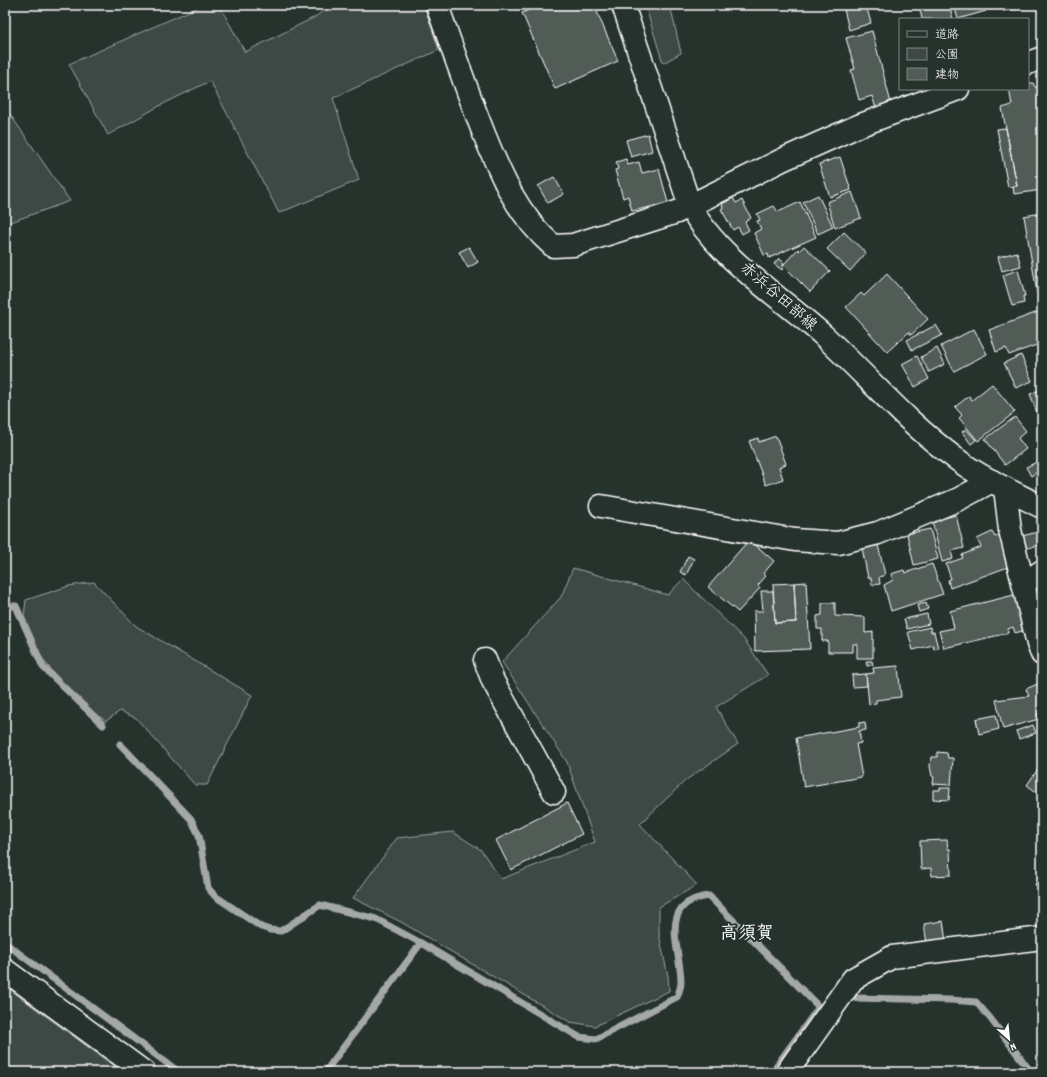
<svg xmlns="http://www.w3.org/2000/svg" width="1047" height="1077" viewBox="0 0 1047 1077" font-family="Dekko,'Klee One',sans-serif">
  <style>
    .green { fill: #3e4944; stroke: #9ea4a2 }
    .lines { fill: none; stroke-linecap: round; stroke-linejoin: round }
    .stream { stroke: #a4a9a7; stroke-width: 7 }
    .building { fill: #515c57; stroke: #fff }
    .minor-casing { stroke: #fff; stroke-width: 25 }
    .major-casing { stroke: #fff; stroke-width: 25 }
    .minor { stroke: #26332d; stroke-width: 22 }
    .major { stroke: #26332d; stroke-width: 22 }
    .labels { text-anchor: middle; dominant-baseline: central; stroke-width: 4; stroke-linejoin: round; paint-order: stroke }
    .street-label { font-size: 16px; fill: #fff; stroke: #26332d }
    .quarter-label { font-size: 18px; font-weight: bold; fill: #fff; stroke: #26332d }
  </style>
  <rect width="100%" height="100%" fill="#26332d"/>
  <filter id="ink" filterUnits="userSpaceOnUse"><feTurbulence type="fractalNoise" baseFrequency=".025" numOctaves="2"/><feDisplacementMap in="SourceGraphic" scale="8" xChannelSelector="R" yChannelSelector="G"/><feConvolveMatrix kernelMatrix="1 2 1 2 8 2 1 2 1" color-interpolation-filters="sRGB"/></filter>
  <g filter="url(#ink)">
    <path class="green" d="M 203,5 L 219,5 L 245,52 L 315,17 L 331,5 L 424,5 L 439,50 L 333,98 L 359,180 L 279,213 L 210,81 L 161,105 L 108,135 L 69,64 Z
      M 645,5 L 670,5 L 681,53 L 663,63 Z
      M 5,107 L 70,201 L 5,224 Z
      M 573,568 L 668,595 L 683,579 L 744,639 L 768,675 L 716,707 L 738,744 L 686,780 L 640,824 L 697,885 L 659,907 L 659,934 L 668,976 L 669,991 L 595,1026 L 570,1022 L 401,922 L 353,898 L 397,838 L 453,832 L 481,850 L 501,879 L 595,842 L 567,762 L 502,662 L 561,597 Z
      M 94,582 L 136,626 L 252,695 L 207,785 L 195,785 L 136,718 L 120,711 L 106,721 L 71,697 L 37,651 L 24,616 L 26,600 L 69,586 Z
      M 5,986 L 122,1072 L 5,1072 Z"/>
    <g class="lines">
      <path class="stream" d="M 5,606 L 16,606 L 43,667 L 103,725
        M 120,744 L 191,819 L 199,835 L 208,888 L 215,896 L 261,927 L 270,930 L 281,931 L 320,905 L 376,919 L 421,943 L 579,1037 L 596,1039 L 677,997 C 679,992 681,987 681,982 C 681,948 656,902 709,896 L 819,1007 L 772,1072
        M 5,943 L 179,1072
        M 854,998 L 951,1000 L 976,1002 L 990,1018 L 1031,1072
        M 325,1072 L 421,943"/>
    </g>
    <path class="building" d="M 540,5 L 594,5 L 618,61 L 555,89 L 522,13 Z
      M 858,5 L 866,5 L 871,23 L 849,30 L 844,9 Z
      M 937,5 L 949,5 L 953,19 L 922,19 L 920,10 Z
      M 954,5 L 984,5 L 986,11 L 958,19 Z
      M 1002,5 L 1037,5 L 1037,6 L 1003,11 Z
      M 872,31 L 891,103 L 876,108 L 872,96 L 859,100 L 851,70 L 855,69 L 846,38 Z
      M 1028,83 L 1033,83 L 1035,87 L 1039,88 L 1042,107 L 1042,190 L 1014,194 L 1013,186 L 1017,186 L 1002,108 L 1012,105 L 1009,89 L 1028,89 Z
      M 1006,128 L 1017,186 L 1008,187 L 997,129 Z
      M 648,134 L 652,151 L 631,157 L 626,140 Z
      M 840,157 L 851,190 L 830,197 L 819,164 Z
      M 626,159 L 628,165 L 639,162 L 642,173 L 659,169 L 668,203 L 632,211 L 628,196 L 623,198 L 615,170 L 618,169 L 616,162 Z
      M 554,177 L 564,194 L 548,203 L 538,186 Z
      M 852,192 L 861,218 L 835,228 L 827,202 Z
      M 818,195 L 833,227 L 818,234 L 803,202 Z
      M 733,198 L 736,203 L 742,200 L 751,218 L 745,222 L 749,230 L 742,234 L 738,227 L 733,230 L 721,209 L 723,208 L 722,204 Z
      M 800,202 L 816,237 L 769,258 L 768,254 L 764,255 L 754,233 L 761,229 L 757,221 L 760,220 L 757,214 L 774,206 L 778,212 Z
      M 1042,213 L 1042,291 L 1037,293 L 1024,216 Z
      M 844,232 L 866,253 L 850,271 L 827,249 Z
      M 804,246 L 830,271 L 810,292 L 783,265 L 798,249 L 799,251 Z
      M 469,247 L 478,262 L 468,268 L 459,252 Z
      M 1017,252 L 1021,266 L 1002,271 L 998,257 Z
      M 779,258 L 784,263 L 782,270 L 774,264 Z
      M 1018,270 L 1025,296 L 1023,296 L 1024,303 L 1012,306 L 1003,275 Z
      M 887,274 L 928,319 L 911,335 L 909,332 L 887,352 L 846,307 L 861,293 L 864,296 Z
      M 1042,307 L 1042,343 L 1009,355 L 1006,348 L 996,352 L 989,330 L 1038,312 L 1038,309 Z
      M 936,325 L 942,335 L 912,350 L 907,340 Z
      M 974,329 L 987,354 L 954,371 L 941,346 Z
      M 937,348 L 945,364 L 929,372 L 921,357 Z
      M 1021,355 L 1032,381 L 1016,388 L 1004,363 Z
      M 917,356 L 929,379 L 915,387 L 902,364 Z
      M 992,384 L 1015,412 L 978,441 L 959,418 L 962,415 L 955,407 L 969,396 L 972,400 Z
      M 1042,389 L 1042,426 L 1030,394 Z
      M 1015,417 L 1026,431 L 1018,438 L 1026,449 L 1005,465 L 985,439 Z
      M 966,429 L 976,440 L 971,444 L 962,432 Z
      M 776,436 L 786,464 L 779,467 L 783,479 L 766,485 L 749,441 L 758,438 L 759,442 Z
      M 1037,462 L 1041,470 L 1031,476 L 1026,467 Z
      M 956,515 L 964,548 L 951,551 L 953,559 L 942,562 L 932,521 Z
      M 930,529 L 938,559 L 914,565 L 907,534 Z
      M 1042,531 L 1042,544 L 1025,549 L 1022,536 Z
      M 992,532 L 995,537 L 1001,535 L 1012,557 L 1005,559 L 1008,567 L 950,588 L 948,580 L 951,579 L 946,564 L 963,558 L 962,555 L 981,547 L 977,539 Z
      M 747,542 L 749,544 L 752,542 L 774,561 L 763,574 L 766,576 L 758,585 L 760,588 L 738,612 L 708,587 Z
      M 878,545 L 885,575 L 879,577 L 880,584 L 872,585 L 871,578 L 868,578 L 862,548 Z
      M 688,556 L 694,559 L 686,575 L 680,572 Z
      M 932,564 L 943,594 L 891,611 L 884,585 L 893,580 L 891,574 L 904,570 L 905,573 Z
      M 806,582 L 810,649 L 755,651 L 754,611 L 763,611 L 761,591 L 773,591 L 775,623 L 796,622 L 794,583 Z
      M 794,583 L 796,622 L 775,623 L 773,584 Z
      M 1018,594 L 1026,630 L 1015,633 L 1013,627 L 1008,629 L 1008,633 L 944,648 L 939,631 L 954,628 L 950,611 Z
      M 822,603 L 835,603 L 835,616 L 865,617 L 865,633 L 873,632 L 873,658 L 857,658 L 857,644 L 853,644 L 853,652 L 828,652 L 828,641 L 822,641 L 822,629 L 817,629 L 817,616 L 822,615 Z
      M 926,603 L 928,609 L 919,612 L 917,605 Z
      M 927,614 L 929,624 L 907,629 L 904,619 Z
      M 930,627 L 931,632 L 934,632 L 938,648 L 934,649 L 933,645 L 913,650 L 908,632 Z
      M 866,661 L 872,661 L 873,665 L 867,666 Z
      M 898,666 L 901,697 L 876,700 L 876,703 L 869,704 L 866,674 L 874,673 L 873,668 Z
      M 866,674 L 867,686 L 853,687 L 852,675 Z
      M 1042,682 L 1042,712 L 1037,714 L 1039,719 L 1003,729 L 996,700 L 1029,696 L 1026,689 Z
      M 996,715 L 999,729 L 979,734 L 976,719 Z
      M 865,722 L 866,730 L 859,731 L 861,743 L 856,744 L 862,777 L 804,787 L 796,738 L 859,727 L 859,723 Z
      M 1033,725 L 1036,733 L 1019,739 L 1016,731 Z
      M 937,752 L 947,753 L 948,758 L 953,758 L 951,785 L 933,784 L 934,777 L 932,776 L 930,766 L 931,757 L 937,757 Z
      M 1042,763 L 1042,796 L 1027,785 Z
      M 940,788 L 950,788 L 949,800 L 933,799 L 933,790 L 940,790 Z
      M 567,803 L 582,834 L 511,870 L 496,840 Z
      M 947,840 L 948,849 L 950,849 L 951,875 L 932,876 L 931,868 L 921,869 L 920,841 Z
      M 1042,870 L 1042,888 L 1035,885 Z
      M 943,921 L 946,942 L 927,944 L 924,924 Z"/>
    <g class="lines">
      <g class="minor-casing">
        <path id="minor" d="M 437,5 C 452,48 467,91 484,134 C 501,176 518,216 553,246 L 573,245 L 677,212 L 784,159 L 858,126 L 958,89
          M 1028,63 L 1042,58
          M 1005,488 L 1010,530 L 1038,644 L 1042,654
          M 601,506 L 795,540 L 838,543 L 878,533 L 959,499 L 992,481
          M 1023,584 L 1042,571
          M 485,660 L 493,681 L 554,792
          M 5,970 L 144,1072
          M 787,1072 L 853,979 L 892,957 L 1042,938"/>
      </g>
      <g class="major-casing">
        <path id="major" d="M 623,5 L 690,206 C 716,257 781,297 824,336 C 868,377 906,422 955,458 C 981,478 1013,492 1042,507"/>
      </g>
      <use href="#minor" class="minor"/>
      <use href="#major" class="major"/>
    </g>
  </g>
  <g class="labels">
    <g class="street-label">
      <text transform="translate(778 297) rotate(41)">赤浜谷田部線</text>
    </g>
    <g class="quarter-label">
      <text x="747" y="934">高須賀</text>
    </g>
  </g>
  <rect width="1047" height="1077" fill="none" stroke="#26332d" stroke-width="20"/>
  <rect x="10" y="10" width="1027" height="1057" fill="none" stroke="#fff" stroke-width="1.5" filter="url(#ink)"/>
  <rect x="899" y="18" width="130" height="72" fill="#26332d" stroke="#7d8581"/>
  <rect x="907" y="31" width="20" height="6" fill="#26332d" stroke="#7d8581"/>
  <text x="935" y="38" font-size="12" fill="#ffffff">道路</text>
  <rect x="907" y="48" width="20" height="12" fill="#3e4944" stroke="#7d8581"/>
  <text x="935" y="58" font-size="12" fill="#ffffff">公園</text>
  <rect x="907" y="68" width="20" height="12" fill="#515c57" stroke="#7d8581"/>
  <text x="935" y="78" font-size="12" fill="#ffffff">建物</text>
  <g transform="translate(1009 1039) rotate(153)" stroke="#26332d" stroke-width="3" paint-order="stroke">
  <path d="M0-3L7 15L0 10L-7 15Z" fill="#ffffff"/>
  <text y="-6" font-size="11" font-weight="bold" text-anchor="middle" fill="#ffffff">N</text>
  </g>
</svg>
